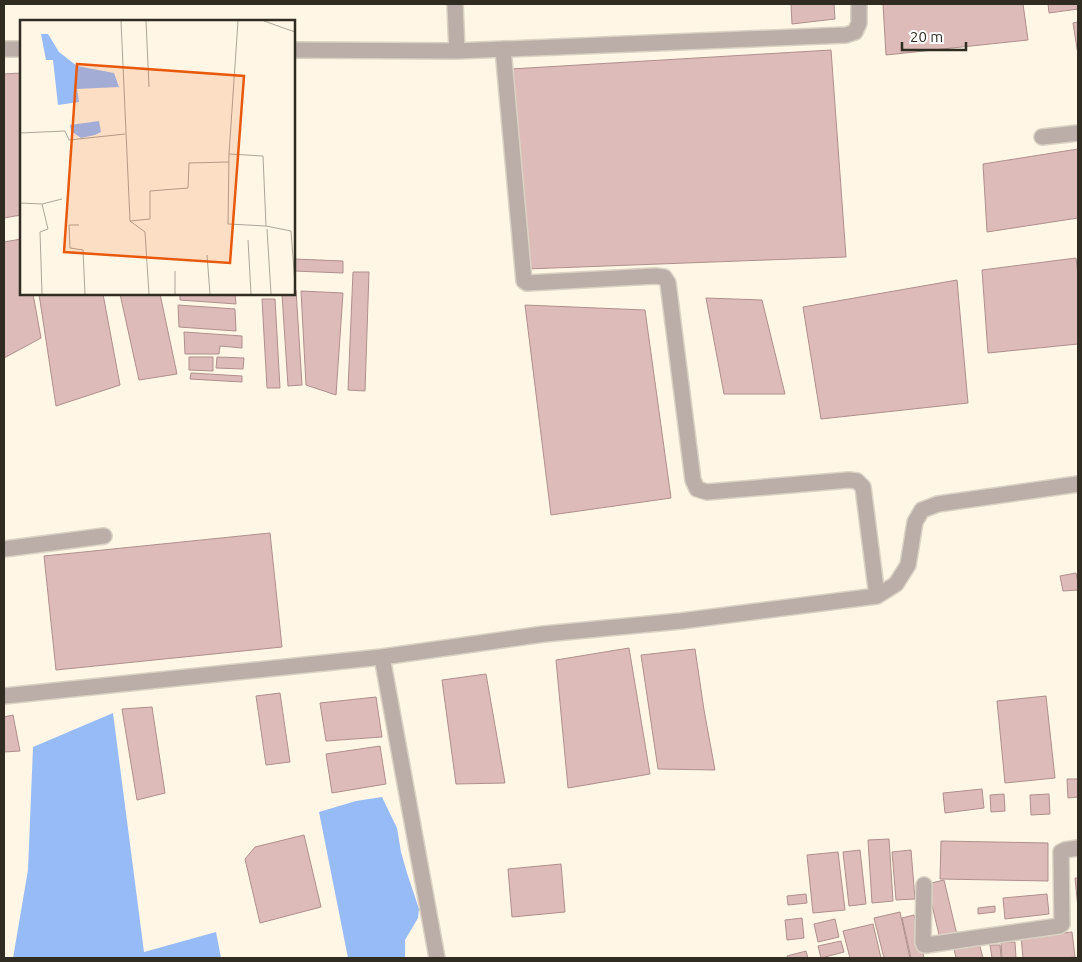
<svg xmlns="http://www.w3.org/2000/svg" width="1082" height="962" viewBox="0 0 1082 962" font-family="Ubuntu,sans-serif">
  <style>
    .water { fill: #97bbf7 }
    .building { fill: #dcbbb8; stroke: #af8f8c }
    .lines { fill: none; stroke-linecap: round; stroke-linejoin: round }
    .minor-casing { stroke: #dad2c3; stroke-width: 18 }
    .minor { stroke: #bbada8; stroke-width: 15 }
    .inset-road { fill: none; stroke: #ada598; stroke-width: 1 }
    .view { fill: #e8590c; fill-opacity: 0.15; stroke: #e8590c; stroke-width: 2.5 }
    .inset-edge { fill: none; stroke: #312c22; stroke-width: 2.5 }
  </style>
  <rect width="100%" height="100%" fill="#fff6e6"/>
  <path class="water" d="M 113,713 L 144,952 L 216,932 L 221,958 L 13,958 L 28,870 L 33,747 Z
    M 382,797 L 397,828 L 401,852 L 407,873 L 419,909 L 418,918 L 405,940 L 405,958 L 348,958 L 319,812 L 356,801 Z"/>
  <path class="building" d="M 791,4 L 834,4 L 835,19 L 792,24 Z
    M 883,4 L 1023,4 L 1028,40 L 886,55 Z
    M 1048,4 L 1078,4 L 1078,9 L 1049,13 Z
    M 1078,22 L 1078,55 L 1073,23 Z
    M 831,50 L 846,257 L 526,269 L 511,69 Z
    M 21,73 L 21,215 L 4,218 L 4,74 Z
    M 1078,149 L 1078,218 L 987,232 L 983,164 Z
    M 21,239 L 21,294 L 33,294 L 41,338 L 4,358 L 4,242 Z
    M 1076,258 L 1078,275 L 1078,344 L 988,353 L 982,270 Z
    M 294,259 L 343,261 L 343,273 L 294,271 Z
    M 353,272 L 369,272 L 365,391 L 348,390 Z
    M 957,280 L 968,403 L 821,419 L 803,307 Z
    M 294,290 L 296,290 L 302,385 L 288,386 L 282,294 L 294,294 Z
    M 301,291 L 343,293 L 336,395 L 306,385 Z
    M 39,294 L 103,294 L 120,385 L 56,406 Z
    M 120,294 L 160,294 L 177,374 L 139,380 Z
    M 180,294 L 235,294 L 236,304 L 180,300 Z
    M 706,298 L 762,300 L 785,394 L 724,394 Z
    M 262,299 L 275,299 L 280,388 L 267,388 Z
    M 178,305 L 235,309 L 236,331 L 179,327 Z
    M 525,305 L 645,310 L 671,498 L 551,515 Z
    M 184,332 L 242,336 L 242,348 L 220,346 L 219,354 L 185,354 Z
    M 189,357 L 213,357 L 213,371 L 189,370 Z
    M 217,357 L 244,358 L 243,369 L 216,368 Z
    M 191,373 L 242,376 L 242,382 L 190,379 Z
    M 270,533 L 282,647 L 56,670 L 44,556 Z
    M 1076,573 L 1078,583 L 1078,590 L 1063,591 L 1060,576 Z
    M 629,648 L 650,774 L 568,788 L 556,660 Z
    M 695,649 L 704,710 L 715,770 L 658,769 L 641,655 Z
    M 486,674 L 505,783 L 456,784 L 442,680 Z
    M 280,693 L 290,762 L 266,765 L 256,696 Z
    M 1046,696 L 1055,778 L 1005,783 L 997,701 Z
    M 376,697 L 382,737 L 326,741 L 320,703 Z
    M 152,707 L 165,793 L 137,800 L 122,709 Z
    M 13,715 L 20,751 L 4,752 L 4,717 Z
    M 380,746 L 386,784 L 332,793 L 326,754 Z
    M 1067,779 L 1078,779 L 1078,797 L 1068,798 Z
    M 982,789 L 984,808 L 945,813 L 943,793 Z
    M 1004,794 L 1005,811 L 991,812 L 990,795 Z
    M 1049,794 L 1050,814 L 1031,815 L 1030,795 Z
    M 304,835 L 321,907 L 260,923 L 245,859 L 255,847 Z
    M 889,839 L 893,901 L 872,903 L 868,840 Z
    M 941,841 L 1048,843 L 1048,881 L 940,879 Z
    M 860,850 L 866,904 L 849,906 L 843,852 Z
    M 911,850 L 915,899 L 896,900 L 892,852 Z
    M 838,852 L 845,910 L 813,913 L 807,855 Z
    M 561,864 L 565,912 L 512,917 L 508,869 Z
    M 1075,878 L 1078,878 L 1078,908 Z
    M 944,880 L 957,935 L 940,939 L 927,884 Z
    M 806,894 L 807,903 L 788,905 L 787,896 Z
    M 1047,894 L 1049,914 L 1005,919 L 1003,898 Z
    M 995,906 L 995,912 L 978,914 L 978,908 Z
    M 900,912 L 910,958 L 884,958 L 874,918 Z
    M 914,915 L 924,958 L 911,958 L 902,918 Z
    M 802,918 L 804,938 L 787,940 L 785,920 Z
    M 835,919 L 839,937 L 818,942 L 814,924 Z
    M 873,924 L 881,958 L 850,958 L 843,931 Z
    M 1072,932 L 1075,957 L 1063,958 L 1023,958 L 1021,937 Z
    M 978,939 L 983,958 L 956,958 L 953,944 Z
    M 841,941 L 844,952 L 821,958 L 818,946 Z
    M 1001,942 L 1015,942 L 1016,958 L 1002,958 Z
    M 990,945 L 1000,945 L 1001,958 L 992,958 Z
    M 806,951 L 808,958 L 788,958 L 787,956 Z"/>
  <g class="lines">
    <g class="minor-casing">
      <path id="minor" d="M 4,49 L 21,49
        M 503,49 L 524,281 L 527,283 L 655,276 L 664,277 L 668,283 L 693,480 L 697,489 L 707,492 L 849,480 L 857,481 L 863,487 L 877,596
        M 294,50 L 457,51 L 455,4
        M 457,51 L 846,35 L 855,32 L 859,23 L 859,4
        M 1042,137 L 1078,133
        M 4,549 L 104,536
        M 382,657 L 437,958
        M 4,696 L 382,657 L 544,634 L 681,621 L 877,596 L 896,584 L 908,565 L 915,522 L 922,510 L 938,504 L 1078,484
        M 924,885 L 923,942 L 924,945 L 927,945 L 1059,926 L 1062,924 L 1061,852 L 1065,850 L 1078,848"/>
    </g>
    <use href="#minor" class="minor"/>
  </g>
  <g transform="translate(20 20)">
    <rect width="275" height="275" fill="#fff6e6"/>
    <path d="M 21,14 L 28,14 L 39,32 L 57,46 L 94,53 L 99,67 L 57,69 L 59,82 L 38,85 L 33,40 L 26,40 ZM 79,101 L 81,112 L 75,115 L 61,118 L 51,111 L 50,105 Z" fill="#97bbf7"/>
    <path class="inset-road" d="M 101,1 L 110,201 L 125,212 L 129,274M 126,1 L 129,67M 218,1 L 209,134 L 243,136 L 246,206 L 271,211 L 275,264M 244,1 L 275,12M 0,113 L 45,111 L 49,120 L 105,114M 209,134 L 208,204 L 246,206M 0,183 L 22,184 L 42,179M 110,201 L 130,199 L 130,171 L 168,168 L 169,143 L 209,142M 59,205 L 49,205 L 50,228 L 63,230 L 65,274M 247,209 L 251,274M 228,220 L 231,274M 187,235 L 190,274M 155,251 L 155,274M 22,274 L 20,212 L 28,209 L 22,184"/>
    <path class="view" d="M 57,44 L 224,56 L 210,243 L 44,232 Z"/>
    <rect width="275" height="275" class="inset-edge"/>
  </g>
  <rect width="1082" height="962" fill="none" stroke="#312c22" stroke-width="10"/>
  <path d="M902 42v8h64v-8" fill="none" stroke="#312c22" stroke-width="2.5"/>
  <text x="910" y="42" font-size="15" fill="#312c22" stroke="#ffffff" stroke-width="4" paint-order="stroke">20 m</text>
</svg>
